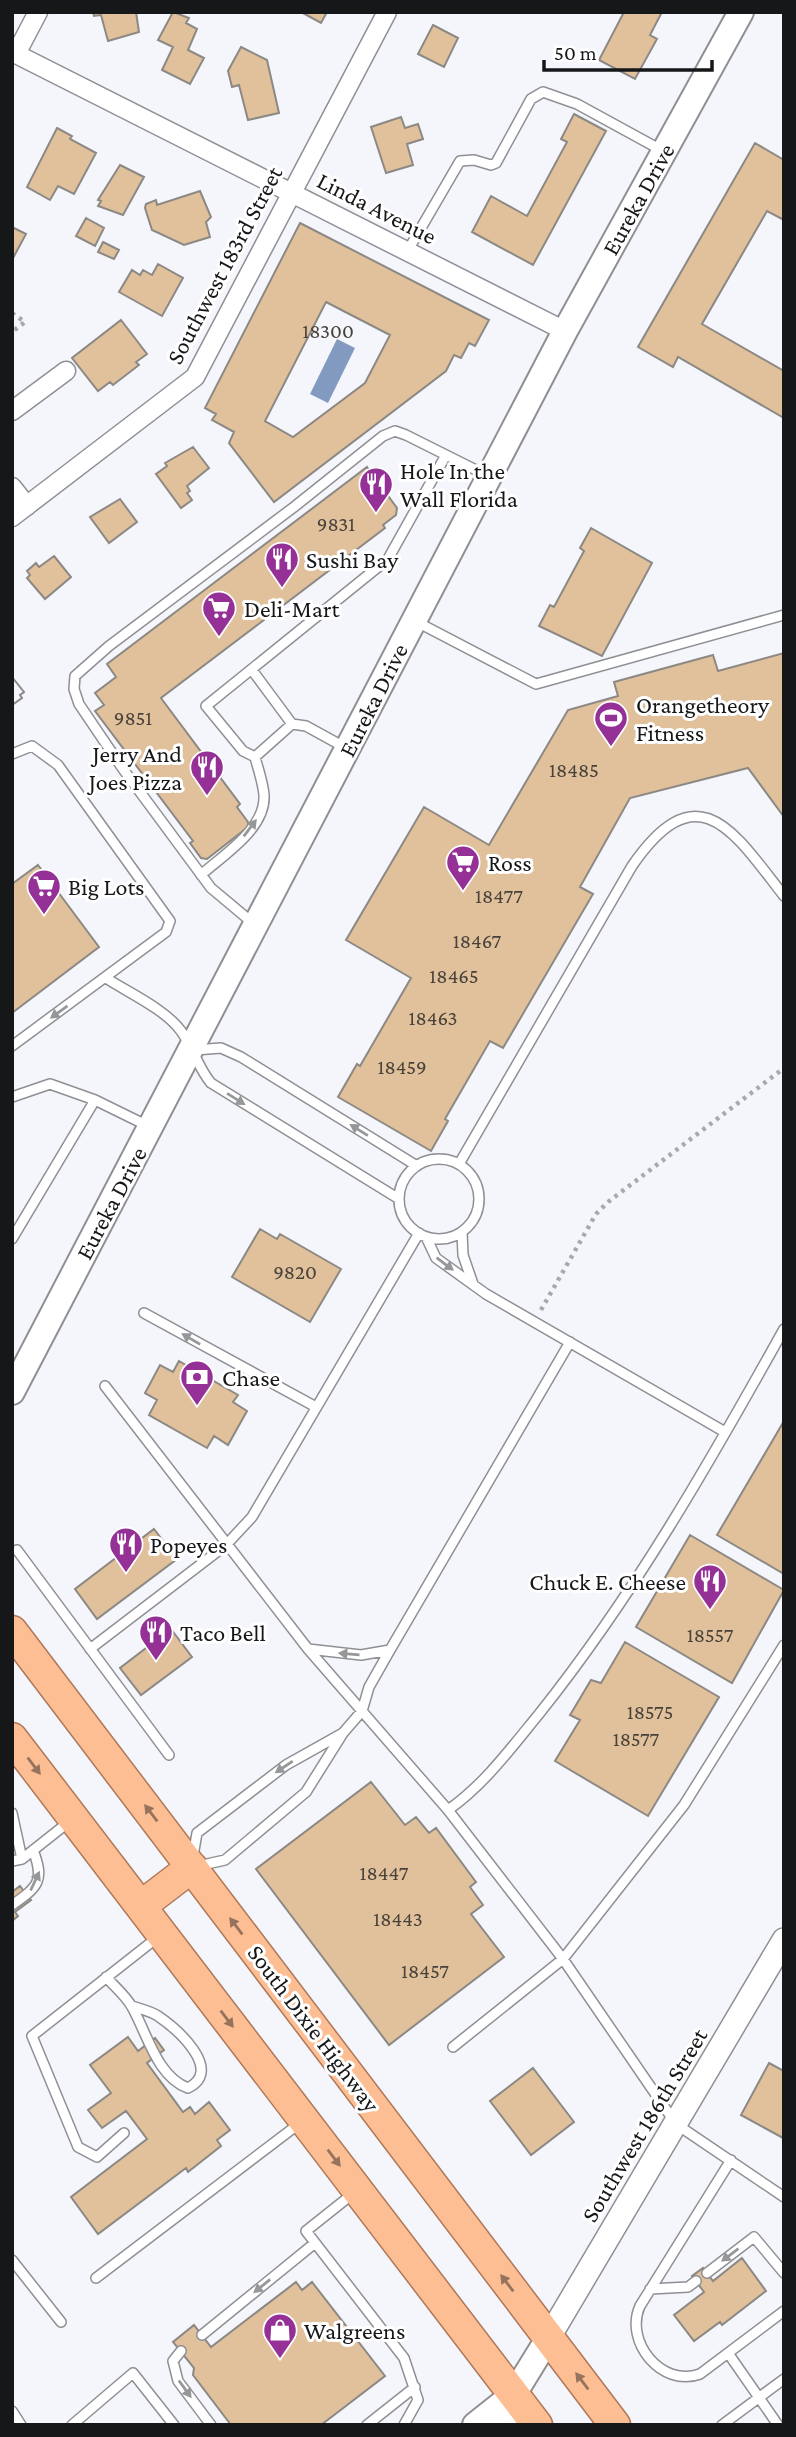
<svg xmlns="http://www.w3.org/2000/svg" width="796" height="2437" viewBox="0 0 796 2437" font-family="'Crimson Pro',serif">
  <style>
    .water { fill: #829abf }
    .building { fill: #e0c19c; stroke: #8c8884; stroke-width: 2; fill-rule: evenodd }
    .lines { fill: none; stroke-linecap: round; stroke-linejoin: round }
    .service-casing { stroke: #8e9094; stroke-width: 12 }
    .minor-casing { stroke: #8e9094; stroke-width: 21 }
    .tertiary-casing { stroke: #8e9094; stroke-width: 26 }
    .secondary-casing { stroke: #8e9094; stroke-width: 28 }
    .trunk-casing { stroke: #ad7858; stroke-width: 33 }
    .path { stroke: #a8a9ae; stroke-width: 4.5; stroke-dasharray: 3.5 5; stroke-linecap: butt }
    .service { stroke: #fff; stroke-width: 9 }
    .minor { stroke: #fff; stroke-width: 18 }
    .tertiary { stroke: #fff; stroke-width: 23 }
    .secondary { stroke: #fff; stroke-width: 24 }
    .trunk { stroke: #febe94; stroke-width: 30 }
    .oneway { fill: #969798 }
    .oneway2 { fill: #96735d }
    .labels { text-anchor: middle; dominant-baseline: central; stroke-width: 6; stroke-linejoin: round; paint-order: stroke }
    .number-label { font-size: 21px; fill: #48423a }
    .street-label { font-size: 24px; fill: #161719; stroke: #fff }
    .poi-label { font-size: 24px; fill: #161719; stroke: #fff; text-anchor: start }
  </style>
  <rect width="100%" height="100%" fill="#f5f6fc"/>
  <path class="water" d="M 337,339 L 355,348 L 328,403 L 310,394 Z"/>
  <path class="building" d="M 93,12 L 136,12 L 139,32 L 108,41 L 101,15 L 94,16 Z
    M 173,12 L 189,18 L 186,23 L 197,29 L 188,50 L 204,58 L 190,84 L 162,70 L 173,47 L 158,40 Z
    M 301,12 L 327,12 L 321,23 Z
    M 624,12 L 662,12 L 650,35 L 657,39 L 635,79 L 599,60 Z
    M 433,25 L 458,38 L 444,67 L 418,54 Z
    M 241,47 L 267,60 L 279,113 L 248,120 L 239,85 L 232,87 L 228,71 Z
    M 574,114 L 606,131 L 533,265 L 472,232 L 491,196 L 527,216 L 567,142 L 561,139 Z
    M 401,117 L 405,128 L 418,124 L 423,139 L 407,144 L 413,165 L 386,173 L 371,127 Z
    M 57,128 L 72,136 L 70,139 L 96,153 L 74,194 L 58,186 L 50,200 L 27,187 Z
    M 755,143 L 784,160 L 784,220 L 767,211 L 702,324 L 784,371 L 784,418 L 678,357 L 673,367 L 638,347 Z
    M 120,165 L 144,177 L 123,215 L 98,206 L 101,201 L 98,200 Z
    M 200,191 L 211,217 L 206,222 L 210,237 L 184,245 L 152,230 L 145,208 L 146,204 L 156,200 L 157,205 Z
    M 86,218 L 104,228 L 95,246 L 76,236 Z
    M 300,223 L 489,320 L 475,346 L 469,343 L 461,358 L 454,355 L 446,371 L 274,502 L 229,443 L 234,432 L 212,420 L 216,414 L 205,408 ZM 326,302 L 390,335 L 365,383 L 293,437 L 265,421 Z
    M 12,227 L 26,234 L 12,260 Z
    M 103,242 L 119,250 L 114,259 L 98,252 Z
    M 158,264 L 183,278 L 162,316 L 119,292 L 132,270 L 140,275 L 143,270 L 152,275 Z
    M 121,320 L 147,354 L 136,362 L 139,365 L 113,385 L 110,382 L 98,391 L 72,358 Z
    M 193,447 L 209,468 L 187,486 L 190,491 L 187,493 L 192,500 L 181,508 L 156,474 L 167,466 L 165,463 Z
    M 367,467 L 397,508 L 396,515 L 383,525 L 385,528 L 161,698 L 240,804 L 237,807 L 248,822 L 248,827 L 207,859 L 201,858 L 190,843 L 193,841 L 95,711 L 104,705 L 95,693 L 116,677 L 107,664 Z
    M 120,499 L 137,522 L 109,543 L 90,517 Z
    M 591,528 L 652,563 L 602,656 L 539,626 L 550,605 L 554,607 L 584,551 L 580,548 Z
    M 54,556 L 71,577 L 45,599 L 27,578 L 30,575 L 27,571 L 36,563 L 39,567 Z
    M 784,653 L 784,817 L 748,768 L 630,798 L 580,887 L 593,894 L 503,1048 L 490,1041 L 445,1119 L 448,1121 L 431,1151 L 338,1097 L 357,1064 L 360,1066 L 411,978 L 346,940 L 424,807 L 489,845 L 568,710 L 618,696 L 614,682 L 713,655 L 718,671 Z
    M 12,677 L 24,692 L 20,695 L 22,698 L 12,705 Z
    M 12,677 L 24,692 L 20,695 L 22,698 L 12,705 Z
    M 38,865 L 99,947 L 12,1013 L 12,884 Z
    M 260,1229 L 277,1239 L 280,1234 L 341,1269 L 310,1322 L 232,1277 Z
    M 179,1361 L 238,1395 L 233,1402 L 247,1411 L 228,1445 L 214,1436 L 207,1448 L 149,1415 L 157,1400 L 145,1393 L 160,1365 L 173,1372 Z
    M 784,1421 L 784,1574 L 717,1535 Z
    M 154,1529 L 177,1559 L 97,1619 L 75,1589 Z
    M 690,1535 L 784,1590 L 732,1683 L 636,1627 Z
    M 171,1629 L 192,1657 L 141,1695 L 120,1668 Z
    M 625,1642 L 719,1697 L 648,1816 L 555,1761 L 580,1720 L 570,1715 L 591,1680 L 601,1683 Z
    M 371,1782 L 405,1825 L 416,1817 L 429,1833 L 436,1828 L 476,1882 L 470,1887 L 483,1905 L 471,1914 L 504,1957 L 389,2045 L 256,1869 Z
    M 20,1886 L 31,1900 L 15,1912 L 18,1916 L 12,1921 L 12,1892 Z
    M 128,2037 L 138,2051 L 155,2038 L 164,2050 L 147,2063 L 183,2112 L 190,2107 L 195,2114 L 209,2102 L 230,2130 L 217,2140 L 221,2146 L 188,2172 L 186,2168 L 98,2234 L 71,2197 L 147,2139 L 126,2111 L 102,2128 L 88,2110 L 111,2093 L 90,2065 Z
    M 769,2063 L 784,2071 L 783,2138 L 741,2115 Z
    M 533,2068 L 574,2122 L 531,2155 L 490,2101 Z
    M 742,2258 L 766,2291 L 722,2325 L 720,2322 L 694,2341 L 674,2315 L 704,2292 L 692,2276 L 703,2268 L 713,2281 Z
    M 296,2282 L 302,2290 L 312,2282 L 385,2376 L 321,2425 L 231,2425 L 193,2375 L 194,2368 L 173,2342 L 194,2325 L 211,2347 Z"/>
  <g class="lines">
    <g class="service-casing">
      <path id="service" d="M 407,252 L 460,161 L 474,160 L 491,165 L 496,163 L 531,99 L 543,92 L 577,104 L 663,151
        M 415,621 L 536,684 L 784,615
        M 252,670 L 292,724
        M 346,748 L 306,726 L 292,724 L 255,757 L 243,751 L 206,706 L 388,559 L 446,455
        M 12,754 L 32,746 L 58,765 L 170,921 L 166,932 L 12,1046
        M 201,875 C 223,855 266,829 264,795 C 263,782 258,769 255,757
        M 254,924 L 211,888 L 123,769 L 79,704 L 74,689 L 75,676 L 109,646 L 294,507 L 383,436 L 395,431 L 406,435 L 488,476
        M 106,978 C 129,993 165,1009 181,1031 C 193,1047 198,1068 211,1083 L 399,1199
        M 195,1050 L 221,1048 L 241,1057 L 417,1166
        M 12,1097 L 50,1084 L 95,1100
        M399 1199a40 40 0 1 1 80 0a40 40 0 1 1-80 0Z
        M 459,1164 L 632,866 C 698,770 734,832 784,896
        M 462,1232 L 463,1255 L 473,1284
        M 426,1237 L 436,1258 L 486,1294 L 725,1432
        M 12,1239 L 95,1100 L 150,1127
        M 144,1313 L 316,1407
        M 105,1386 L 308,1649 L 448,1810 L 563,1959 L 676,2124 L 784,2197
        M 17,1550 L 169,1755
        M 90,1649 L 226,1545 L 252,1517 L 419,1233
        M 308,1649 L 361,1655 L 390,1650
        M 448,1810 C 484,1785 511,1748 539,1714 C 634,1595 710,1462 784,1329
        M 12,1813 L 22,1859
        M 193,1856 L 197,1833 L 286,1765 L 343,1733
        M 12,1861 L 22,1859 L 70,1821
        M 198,1866 L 225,1860 L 306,1792 L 343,1733 L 362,1711 L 369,1687 L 390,1650 L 570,1342
        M 12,1905 C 38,1887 45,1881 33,1850
        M 106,1977 C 115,1987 126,1996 132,2007 C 147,2033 157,2077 188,2088 C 224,2070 177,2029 158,2016 C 151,2011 140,2009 132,2006
        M 453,2047 L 563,1959 L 684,1805 L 784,1645
        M 124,2133 L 97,2157 L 78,2147 L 32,2036 L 158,1937
        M 731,2160 L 640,2306 C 624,2341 661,2388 700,2374 L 784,2311
        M 355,2192 L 306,2231 L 404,2358 L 418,2400 L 404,2425
        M 12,2260 L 61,2322
        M 707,2273 L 754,2237 L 784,2273
        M 96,2278 L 300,2123
        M 650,2289 L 688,2287 L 696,2281
        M 202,2335 L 315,2243
        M 181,2351 L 173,2361 L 178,2381 L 211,2425
        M 728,2353 L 778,2425
        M 12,2411 L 21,2425
        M 72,2425 L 133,2373 L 174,2425
        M 367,2425 L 415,2387
        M 722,2425 L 784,2379"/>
    </g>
    <g class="minor-casing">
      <path id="minor" d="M 12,52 L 565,331
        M 16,54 L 38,12
        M 12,411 L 66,371
        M 12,487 L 27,506
        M 12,517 L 195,377 L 387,12"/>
    </g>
    <g class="tertiary-casing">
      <path id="tertiary" d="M 549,2337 L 784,1940"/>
    </g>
    <g class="secondary-casing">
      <path id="secondary" d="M 12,1392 L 565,331 L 741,12
        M 475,2425 L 514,2394
        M 503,2425 L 514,2394 L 549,2337"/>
    </g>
    <g class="trunk-casing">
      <path id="trunk" d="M 12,1631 L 615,2425
        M 12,1738 L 537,2425
        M 141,1906 L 192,1867"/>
    </g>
    <path class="path" d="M 12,313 L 25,322 L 12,332
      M 541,1310 L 596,1214 L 608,1202 L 784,1068"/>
    <use href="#service" class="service"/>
    <use href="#minor" class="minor"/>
    <use href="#tertiary" class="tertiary"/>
    <use href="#secondary" class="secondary"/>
    <use href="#trunk" class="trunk"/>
  </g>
  <defs><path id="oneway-solid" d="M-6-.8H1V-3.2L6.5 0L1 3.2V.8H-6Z" transform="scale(1.75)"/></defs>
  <g class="oneway">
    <use href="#oneway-solid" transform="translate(250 828) rotate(-53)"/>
    <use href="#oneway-solid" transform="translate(59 1012) rotate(144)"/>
    <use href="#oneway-solid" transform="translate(236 1099) rotate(32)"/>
    <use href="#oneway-solid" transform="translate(359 1130) rotate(-148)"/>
    <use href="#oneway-solid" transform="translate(445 1264) rotate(37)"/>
    <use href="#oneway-solid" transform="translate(191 1339) rotate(-150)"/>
    <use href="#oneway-solid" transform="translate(349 1654) rotate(-175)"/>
    <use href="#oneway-solid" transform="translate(284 1767) rotate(146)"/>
    <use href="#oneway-solid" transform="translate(35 1881) rotate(-65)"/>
    <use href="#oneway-solid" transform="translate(730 2255) rotate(143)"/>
    <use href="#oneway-solid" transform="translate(262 2286) rotate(141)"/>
    <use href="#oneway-solid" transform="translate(185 2389) rotate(54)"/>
  </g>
  <g class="oneway2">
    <use href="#oneway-solid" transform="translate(34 1766) rotate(53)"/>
    <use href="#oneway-solid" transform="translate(151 1813) rotate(-127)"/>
    <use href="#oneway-solid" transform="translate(236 1926) rotate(-127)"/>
    <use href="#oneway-solid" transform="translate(227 2019) rotate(53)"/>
    <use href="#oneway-solid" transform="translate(334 2158) rotate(53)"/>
    <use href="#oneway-solid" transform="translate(507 2283) rotate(-127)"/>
    <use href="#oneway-solid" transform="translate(582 2381) rotate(-127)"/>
  </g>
  <defs>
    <g id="restaurant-pin" transform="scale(1.75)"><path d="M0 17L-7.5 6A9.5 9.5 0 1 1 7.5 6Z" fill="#943096" stroke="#fff"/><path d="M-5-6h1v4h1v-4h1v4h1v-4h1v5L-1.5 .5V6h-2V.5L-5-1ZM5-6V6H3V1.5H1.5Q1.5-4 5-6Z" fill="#fff"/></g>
    <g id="supermarket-pin" transform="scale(1.75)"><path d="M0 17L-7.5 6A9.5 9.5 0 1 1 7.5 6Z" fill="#943096" stroke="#fff"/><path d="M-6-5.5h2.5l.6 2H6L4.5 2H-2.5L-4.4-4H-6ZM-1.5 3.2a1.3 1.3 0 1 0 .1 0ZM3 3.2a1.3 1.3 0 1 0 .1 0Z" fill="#fff"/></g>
    <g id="stadium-pin" transform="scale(1.75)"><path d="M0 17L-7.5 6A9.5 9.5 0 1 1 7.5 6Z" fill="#943096" stroke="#fff"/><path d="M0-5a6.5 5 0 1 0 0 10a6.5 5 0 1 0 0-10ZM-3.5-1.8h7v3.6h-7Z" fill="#fff"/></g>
    <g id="bank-pin" transform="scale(1.75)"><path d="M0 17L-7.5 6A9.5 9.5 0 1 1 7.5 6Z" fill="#943096" stroke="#fff"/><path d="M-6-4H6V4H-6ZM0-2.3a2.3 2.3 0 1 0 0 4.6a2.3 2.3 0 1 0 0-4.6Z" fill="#fff"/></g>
    <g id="shop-pin" transform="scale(1.75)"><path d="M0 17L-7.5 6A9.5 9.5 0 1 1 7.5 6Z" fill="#943096" stroke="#fff"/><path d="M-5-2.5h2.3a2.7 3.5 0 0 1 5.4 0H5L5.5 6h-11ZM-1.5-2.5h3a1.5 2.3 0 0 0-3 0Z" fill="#fff"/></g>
  </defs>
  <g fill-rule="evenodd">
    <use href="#restaurant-pin" x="376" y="484"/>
    <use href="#restaurant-pin" x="282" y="559"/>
    <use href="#supermarket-pin" x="219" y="608"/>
    <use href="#stadium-pin" x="611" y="718"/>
    <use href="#restaurant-pin" x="207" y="767"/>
    <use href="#supermarket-pin" x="463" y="862"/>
    <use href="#supermarket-pin" x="44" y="886"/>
    <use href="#bank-pin" x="197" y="1377"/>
    <use href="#restaurant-pin" x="126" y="1544"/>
    <use href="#restaurant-pin" x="710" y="1581"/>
    <use href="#restaurant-pin" x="156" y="1632"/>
    <use href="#shop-pin" x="280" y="2330"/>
  </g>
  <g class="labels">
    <g class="number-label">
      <text x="328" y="331">18300</text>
      <text x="336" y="524">9831</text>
      <text x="133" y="718">9851</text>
      <text x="574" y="770">18485</text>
      <text x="499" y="896">18477</text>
      <text x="477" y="941">18467</text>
      <text x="454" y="976">18465</text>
      <text x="433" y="1018">18463</text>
      <text x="402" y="1067">18459</text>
      <text x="295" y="1272">9820</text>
      <text x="710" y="1635">18557</text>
      <text x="650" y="1712">18575</text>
      <text x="636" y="1739">18577</text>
      <text x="384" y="1873">18447</text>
      <text x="398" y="1919">18443</text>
      <text x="425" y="1971">18457</text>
    </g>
    <g class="street-label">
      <text transform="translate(638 199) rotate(-61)">Eureka Drive</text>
      <text transform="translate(377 208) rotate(27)">Linda Avenue</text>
      <text transform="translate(224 265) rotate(-62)">Southwest 183rd Street</text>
      <text transform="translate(373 700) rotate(-63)">Eureka Drive</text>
      <text transform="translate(111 1203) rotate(-62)">Eureka Drive</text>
      <text transform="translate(314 2028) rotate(53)">South Dixie Highway</text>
      <text transform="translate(644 2125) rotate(-59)">Southwest 186th Street</text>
    </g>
    <g class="poi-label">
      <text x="400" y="470">Hole In the<tspan x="400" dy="28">Wall Florida</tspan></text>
      <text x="306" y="559">Sushi Bay</text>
      <text x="244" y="608">Deli-Mart</text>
      <text x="636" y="704">Orangetheory<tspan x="636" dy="28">Fitness</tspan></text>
      <text x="182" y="753" text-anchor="end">Jerry And<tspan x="182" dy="28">Joes Pizza</tspan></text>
      <text x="488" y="862">Ross</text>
      <text x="68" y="886">Big Lots</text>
      <text x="222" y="1377">Chase</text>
      <text x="150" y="1544">Popeyes</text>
      <text x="686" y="1581" text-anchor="end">Chuck E. Cheese</text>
      <text x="180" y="1632">Taco Bell</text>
      <text x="304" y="2330">Walgreens</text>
    </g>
  </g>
  <rect width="796" height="2437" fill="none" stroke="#161719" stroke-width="28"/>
  <path d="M544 60v10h168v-10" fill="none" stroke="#161719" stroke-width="3.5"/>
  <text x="554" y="60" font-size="21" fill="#161719" stroke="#ffffff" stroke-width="5" paint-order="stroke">50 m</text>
</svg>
